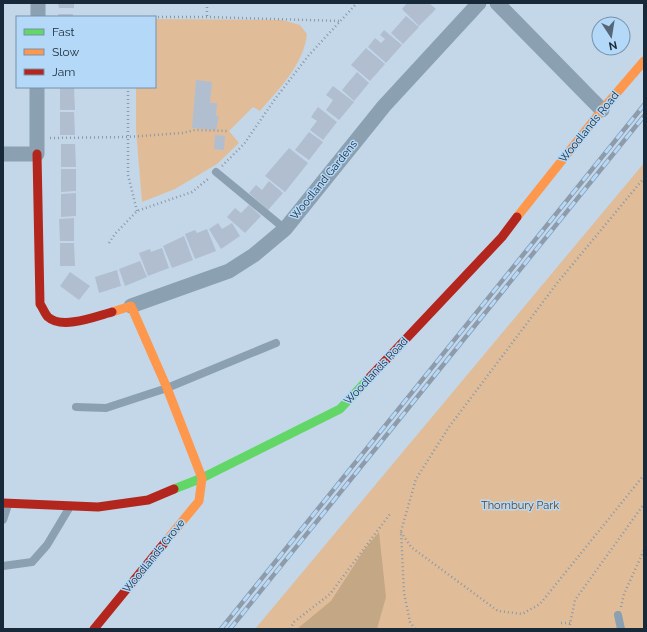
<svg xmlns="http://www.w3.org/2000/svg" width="647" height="632" viewBox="0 0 647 632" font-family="Raleway,sans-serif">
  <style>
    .green { fill: #e0bd98 }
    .forest { fill: #c4a784 }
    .building { fill: #b1bed0 }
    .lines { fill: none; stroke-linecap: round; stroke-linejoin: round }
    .path { stroke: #8899a8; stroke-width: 2.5; stroke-dasharray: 1 3; stroke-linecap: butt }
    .lane { stroke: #8ba0b1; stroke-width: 8 }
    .street { stroke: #8ba0b1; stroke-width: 15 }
    .fast { stroke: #63d668; stroke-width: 9 }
    .slow { stroke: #ff974d; stroke-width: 9 }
    .jam { stroke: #b3261e; stroke-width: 9 }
    .rail-casing { stroke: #8c9cac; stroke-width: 4.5 }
    .rail { stroke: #b4d8f8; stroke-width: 3; stroke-dasharray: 9; stroke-linecap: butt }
    .labels { text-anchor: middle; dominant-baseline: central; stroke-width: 3; stroke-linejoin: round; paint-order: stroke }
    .street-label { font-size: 11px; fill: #182a39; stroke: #b4d8f8 }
    .park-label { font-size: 11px; fill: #633e15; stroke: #b4d8f8 }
  </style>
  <rect width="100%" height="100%" fill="#c3d7e9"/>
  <path class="green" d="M 155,19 L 282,20 L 300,25 L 307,34 C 304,64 279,89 260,111 L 253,107 L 229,131 L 239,143 L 217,164 L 175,189 L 142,202 L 136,130 L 136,87 L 155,87 Z
    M 644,163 L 644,629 L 255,629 Z"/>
  <path class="forest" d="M 379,532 L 386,597 L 377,629 L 297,629 L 331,601 L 364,550 Z"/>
  <path class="building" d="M 58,3 L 74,3 L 74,8 L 59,8 Z
    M 407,3 L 429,3 L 436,9 L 419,26 L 402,9 Z
    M 58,14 L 73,14 L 73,17 L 58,17 Z
    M 406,16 L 419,27 L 403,44 L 391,33 Z
    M 384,30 L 402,45 L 386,63 L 368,47 L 375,38 L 381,43 L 385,39 L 380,35 Z
    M 366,48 L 385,64 L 370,81 L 351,65 Z
    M 357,72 L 369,83 L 354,101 L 342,90 Z
    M 196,80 L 212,82 L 210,103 L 217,103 L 216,116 L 219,116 L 216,130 L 192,128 Z
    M 333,86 L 354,102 L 339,120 L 326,110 L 333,100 L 326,95 Z
    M 60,87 L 74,87 L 75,110 L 60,110 Z
    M 318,107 L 337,122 L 323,140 L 310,130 L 317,121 L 311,117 Z
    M 60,112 L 74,112 L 75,135 L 60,135 Z
    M 309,132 L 323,142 L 309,160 L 295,150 Z
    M 215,135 L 225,136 L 224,150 L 214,149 Z
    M 61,144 L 75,144 L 76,167 L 61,167 Z
    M 289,148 L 308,163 L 285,192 L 265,176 Z
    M 61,169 L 76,169 L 76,191 L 61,192 Z
    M 269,181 L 283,193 L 268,210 L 249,193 L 256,185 L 262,190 Z
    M 76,193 L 76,216 L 61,217 L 61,194 Z
    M 249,205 L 261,216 L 245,233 L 227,217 L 235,208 L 241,213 Z
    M 74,218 L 74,241 L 60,241 L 59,219 Z
    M 218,223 L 222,229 L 232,223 L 240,236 L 221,249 L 209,229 Z
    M 207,229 L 216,251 L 195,259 L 185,234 L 195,230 L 197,233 Z
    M 184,236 L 193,260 L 172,268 L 163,246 Z
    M 60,243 L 74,243 L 75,266 L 60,266 Z
    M 162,248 L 169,268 L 148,276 L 139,253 L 150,249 L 151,252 Z
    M 140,261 L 147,277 L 125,286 L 119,269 Z
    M 117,270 L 121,286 L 99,293 L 95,277 Z
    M 70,272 L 90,286 L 79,300 L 60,286 Z"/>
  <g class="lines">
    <path class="path" d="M 207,3 L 207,17
      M 146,17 L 207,17 L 340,21
      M 128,87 L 128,175 L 137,211
      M 50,138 L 128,137 L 182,133 L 195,130 L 229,131
      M 222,166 L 244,144 L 275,99 L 309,55 L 357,3
      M 109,243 L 115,234 L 137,211 L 192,192 L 208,179
      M 401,532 L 411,547 L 498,611 L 522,614 L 540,604 L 644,475
      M 621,607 L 624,594 L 644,550
      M 561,623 L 570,623
      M 290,629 L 294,622 L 330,594 L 390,514
      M 415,629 L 410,622 L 404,593 L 401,531 L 416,479 L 449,427 L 558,282 L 644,178
      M 569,629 L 575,600 L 644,504"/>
    <path class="lane" d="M 216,172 L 285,229
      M 76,407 L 106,408 L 167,388 L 276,343
      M 3,520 L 8,505
      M 3,566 L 32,562 L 47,545 L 68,510
      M 618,615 L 621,629"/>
    <path class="street" d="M 497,3 L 602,110
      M 38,17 L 38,3
      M 3,154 L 37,154 L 37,87
      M 131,306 L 229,271 L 254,255 L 285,229 L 384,106 L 479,3"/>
    <path class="fast" d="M 174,489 L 202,478 L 340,409 L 370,377"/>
    <path class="slow" d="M 517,217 L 602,110 L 644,61
      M 112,312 L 131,306 L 167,388 L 202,478 L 199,501 L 166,541"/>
    <path class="jam" d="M 37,154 L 40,304 C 43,308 45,314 48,317 C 62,330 97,316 112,312
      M 370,377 L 502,237 L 517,217
      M 3,503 L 98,507 L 148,500 L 174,489
      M 94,629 L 166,541"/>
    <g class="rail-casing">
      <path id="rail" d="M 221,629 L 644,105
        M 230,629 L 644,116"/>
    </g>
    <use href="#rail" class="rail"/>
  </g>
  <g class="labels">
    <g class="street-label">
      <text transform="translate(589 127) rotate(-51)">Woodlands Road</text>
      <text transform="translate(324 180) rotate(-51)">Woodland Gardens</text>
      <text transform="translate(376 371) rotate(-47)">Woodlands Road</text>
      <text transform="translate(154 556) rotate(-51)">Woodlands Grove</text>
    </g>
    <g class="park-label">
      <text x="520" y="505">Thornbury Park</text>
    </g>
  </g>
  <rect width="647" height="632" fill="none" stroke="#182a39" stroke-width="8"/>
  <rect x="16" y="16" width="140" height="72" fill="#b4d8f8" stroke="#7692ac"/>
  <rect x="24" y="29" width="20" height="6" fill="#63d668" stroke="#7692ac"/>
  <text x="52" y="36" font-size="12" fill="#182a39">Fast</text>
  <rect x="24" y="49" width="20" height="6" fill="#ff974d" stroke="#7692ac"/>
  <text x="52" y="56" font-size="12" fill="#182a39">Slow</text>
  <rect x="24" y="69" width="20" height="6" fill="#b3261e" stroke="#7692ac"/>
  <text x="52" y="76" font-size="12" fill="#182a39">Jam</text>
  <g transform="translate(611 36) rotate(168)"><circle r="19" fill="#b4d8f8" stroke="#7692ac"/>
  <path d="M0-3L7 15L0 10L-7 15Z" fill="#546777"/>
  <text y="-6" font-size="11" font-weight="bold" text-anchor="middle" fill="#182a39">N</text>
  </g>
</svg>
